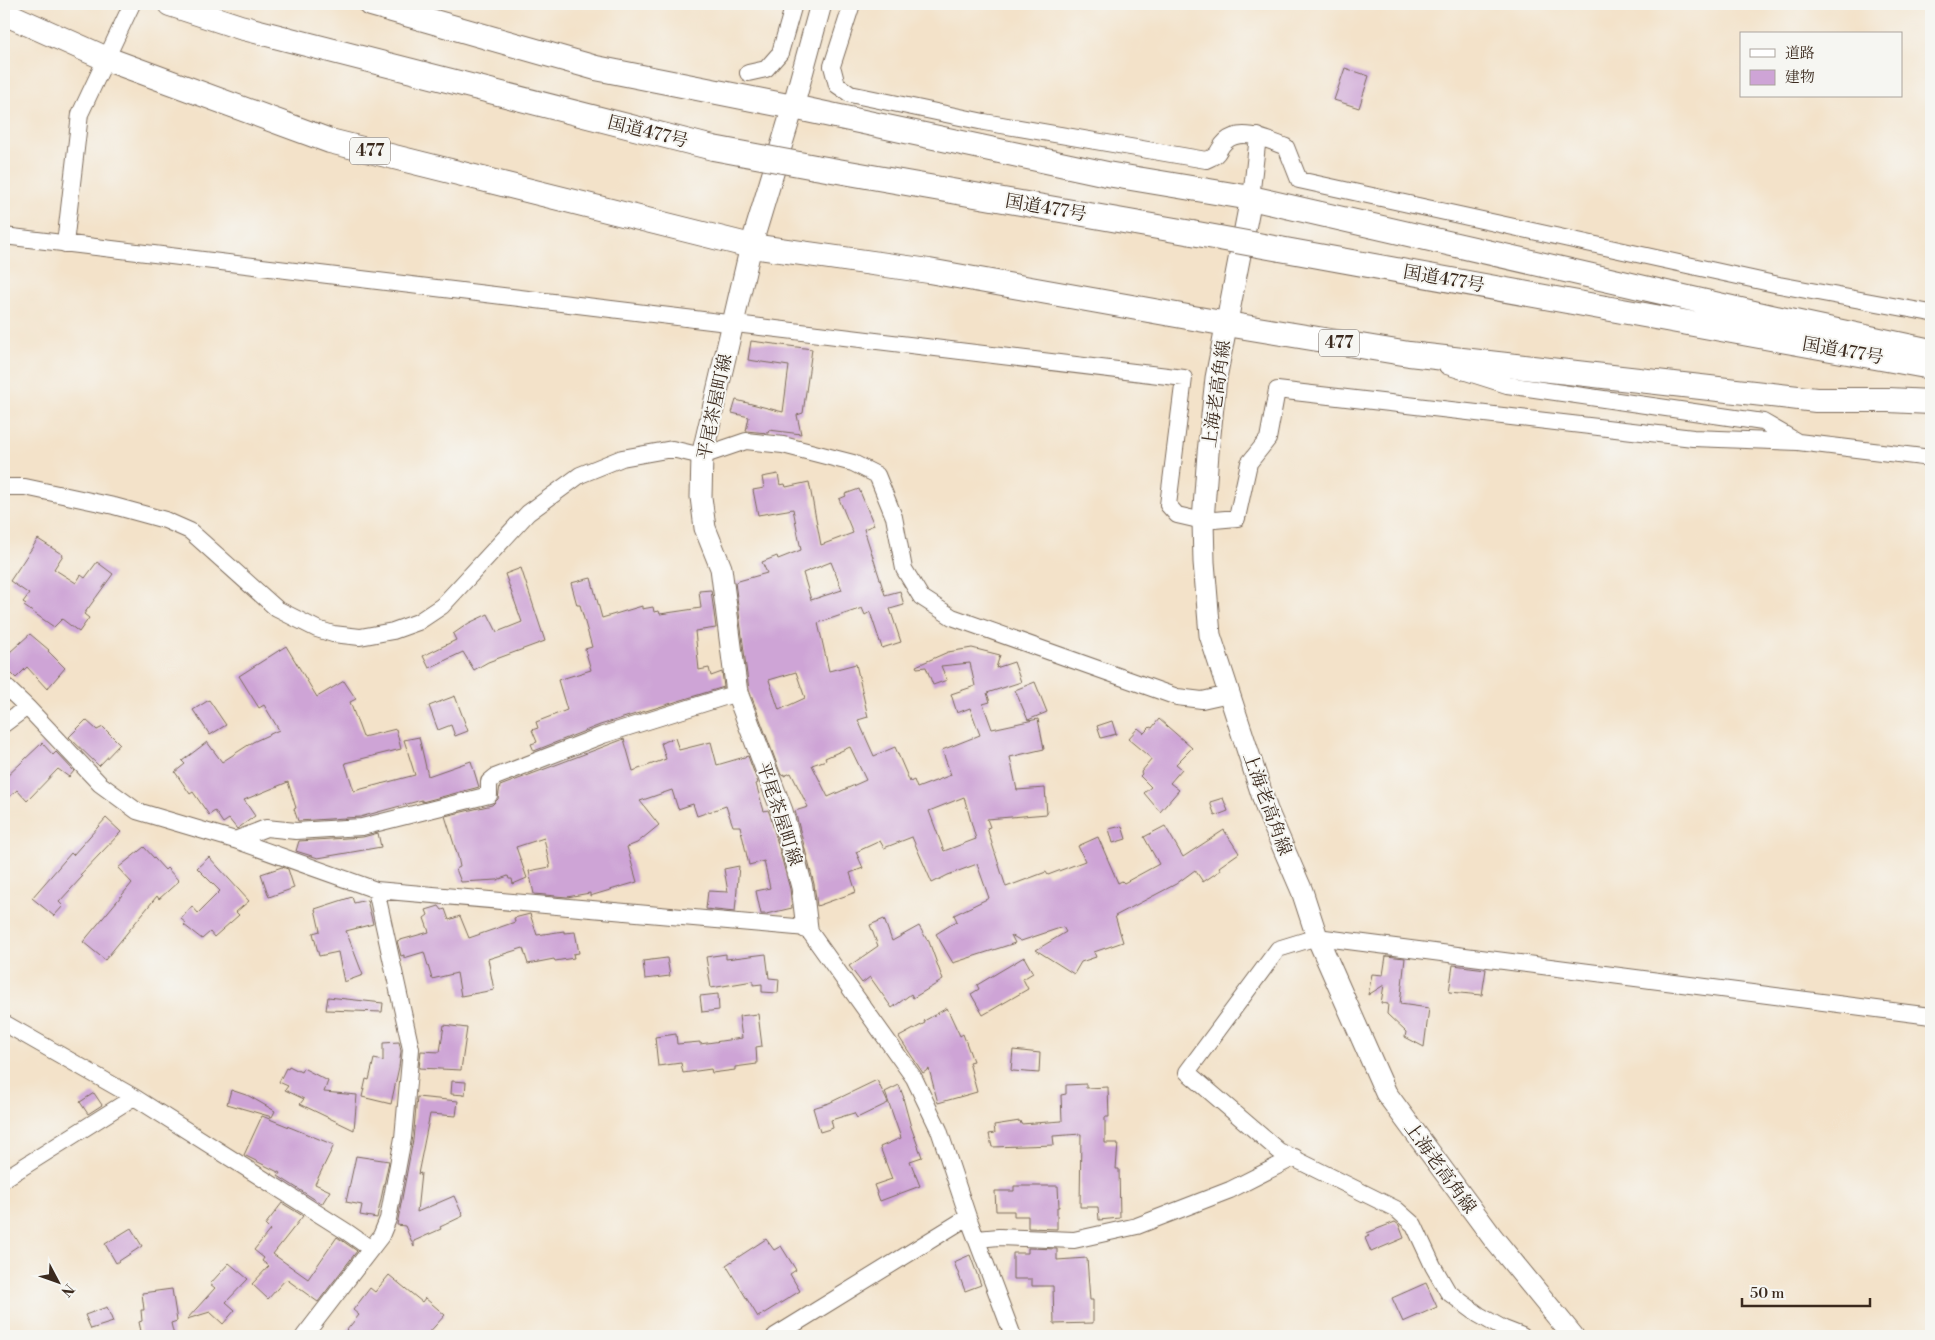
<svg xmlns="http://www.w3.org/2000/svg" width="1935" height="1340" viewBox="0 0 1935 1340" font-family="'Libre Bodoni','Noto Serif JP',serif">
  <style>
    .building { fill: #cea4d6; fill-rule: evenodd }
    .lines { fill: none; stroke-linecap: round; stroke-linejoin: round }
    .minor-casing { stroke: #7b6a5a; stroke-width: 18 }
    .major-casing { stroke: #7b6a5a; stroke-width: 23 }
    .highway-casing { stroke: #7b6a5a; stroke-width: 26 }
    .minor { stroke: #fff; stroke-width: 16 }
    .major { stroke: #fff; stroke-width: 21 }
    .highway { stroke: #fff; stroke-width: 24 }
    .highway-bridge-casing { stroke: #7b6a5a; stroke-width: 26; stroke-linecap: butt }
    .highway-bridge { stroke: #fff; stroke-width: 24 }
    .labels { text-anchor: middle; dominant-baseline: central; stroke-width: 4; stroke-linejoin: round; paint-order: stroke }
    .shield { fill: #f6f6f2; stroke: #73675e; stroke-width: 1 }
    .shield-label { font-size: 16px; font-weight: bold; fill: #3b2a1e }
    .street-label { font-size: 18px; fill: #3b2a1e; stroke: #f6f6f2 }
  </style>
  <rect width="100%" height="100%" fill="#f6f6f2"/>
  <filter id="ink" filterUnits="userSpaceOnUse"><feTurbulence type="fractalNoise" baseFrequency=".02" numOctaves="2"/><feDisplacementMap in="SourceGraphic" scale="10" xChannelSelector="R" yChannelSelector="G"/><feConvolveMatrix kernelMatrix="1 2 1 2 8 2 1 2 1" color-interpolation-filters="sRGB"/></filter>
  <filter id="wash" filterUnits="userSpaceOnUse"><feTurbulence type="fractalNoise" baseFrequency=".0096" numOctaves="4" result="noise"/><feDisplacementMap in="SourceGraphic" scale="20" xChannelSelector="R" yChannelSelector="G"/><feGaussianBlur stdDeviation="1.12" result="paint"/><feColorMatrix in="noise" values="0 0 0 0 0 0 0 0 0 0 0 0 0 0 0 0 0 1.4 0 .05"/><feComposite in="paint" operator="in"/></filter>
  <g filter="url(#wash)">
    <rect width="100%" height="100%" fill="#f3e2c9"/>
    <g id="blocks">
      <path class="building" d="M 1345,68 L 1369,76 L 1359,108 L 1334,100 Z
        M 751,341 L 812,349 L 803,413 L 797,415 L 801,434 L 769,430 L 768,433 L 746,431 L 749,417 L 732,413 L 736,400 L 783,412 L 789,366 L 748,360 Z
        M 778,474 L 780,485 L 785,484 L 786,487 L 809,482 L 821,545 L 853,533 L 839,499 L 846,496 L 845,494 L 859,489 L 874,525 L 864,529 L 885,595 L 900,591 L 904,605 L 890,609 L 901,642 L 882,648 L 870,612 L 865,615 L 862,608 L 818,623 L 829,671 L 856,664 L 868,717 L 858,720 L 874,756 L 895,747 L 910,782 L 914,780 L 917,788 L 951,775 L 942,750 L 980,735 L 970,708 L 957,713 L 951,694 L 975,686 L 970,663 L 941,666 L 947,680 L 933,685 L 926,667 L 917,668 L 916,666 L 948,652 L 972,648 L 1000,655 L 996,668 L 1014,662 L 1021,682 L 987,693 L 990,702 L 983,704 L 992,729 L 1038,719 L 1044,749 L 1010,757 L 1017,790 L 1045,788 L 1047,814 L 987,819 L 990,827 L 987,828 L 1006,887 L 1046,872 L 1048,875 L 1085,861 L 1078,846 L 1098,837 L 1118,883 L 1122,881 L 1124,883 L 1159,864 L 1144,837 L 1165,826 L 1183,857 L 1224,830 L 1239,853 L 1219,867 L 1221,870 L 1203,882 L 1195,870 L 1176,884 L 1115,916 L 1123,942 L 1094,952 L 1096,957 L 1081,962 L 1074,974 L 1036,950 L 1066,932 L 1063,927 L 1021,941 L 1011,935 L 1015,943 L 953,963 L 936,934 L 957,921 L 954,915 L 989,898 L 977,864 L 948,875 L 932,883 L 912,837 L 884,848 L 880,841 L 856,852 L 863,868 L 850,873 L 856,892 L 817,906 L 814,884 L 795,811 L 808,807 L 791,773 L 784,776 L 784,774 L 781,775 L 749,690 L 735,582 L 767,573 L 762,562 L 777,556 L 778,559 L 801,550 L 793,509 L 758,515 L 753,490 L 764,488 L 762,477 ZM 831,562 L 842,590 L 811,600 L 803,573 ZM 796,672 L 805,698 L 779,710 L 769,680 ZM 850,747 L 866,780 L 828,797 L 812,765 L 826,760 L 825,758 ZM 964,797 L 976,839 L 944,851 L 929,811 Z
        M 38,539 L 63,555 L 54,569 L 76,583 L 81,575 L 85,578 L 97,562 L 113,574 L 84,614 L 89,618 L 79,632 L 62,619 L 54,627 L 24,606 L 26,604 L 23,602 L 29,594 L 10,581 Z
        M 521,568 L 545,641 L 488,662 L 474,670 L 463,652 L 429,668 L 423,656 L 456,640 L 453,634 L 469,623 L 488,614 L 497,632 L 522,622 L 505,574 Z
        M 591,578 L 602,618 L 642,606 L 642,609 L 653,607 L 654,612 L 659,611 L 660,614 L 701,608 L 699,591 L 711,590 L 716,628 L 695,631 L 699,670 L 709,668 L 711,676 L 722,672 L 724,687 L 600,725 L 534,751 L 531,744 L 537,742 L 532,730 L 538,728 L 536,722 L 567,710 L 558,680 L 591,670 L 585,649 L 592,647 L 580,605 L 577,605 L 571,583 Z
        M 30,634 L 49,650 L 48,651 L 65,668 L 47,689 L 27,667 L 16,678 L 4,666 L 4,647 L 10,652 Z
        M 286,646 L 317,697 L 344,681 L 356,699 L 350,702 L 363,737 L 396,729 L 401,749 L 345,763 L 354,791 L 415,775 L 404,740 L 419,737 L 428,776 L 471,761 L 479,787 L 422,802 L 422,800 L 360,817 L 298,821 L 294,809 L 296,808 L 288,782 L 244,800 L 255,816 L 237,829 L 229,819 L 223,823 L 215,811 L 209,815 L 193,792 L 190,794 L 175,772 L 185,764 L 182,761 L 207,742 L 222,762 L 253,742 L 279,730 L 264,705 L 259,708 L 239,676 Z
        M 1035,682 L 1047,712 L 1028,720 L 1015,690 Z
        M 455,696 L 468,731 L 455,736 L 451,725 L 438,730 L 429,706 Z
        M 209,700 L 226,725 L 210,735 L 193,710 Z
        M 1159,719 L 1192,748 L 1176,764 L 1182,769 L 1170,783 L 1179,790 L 1160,812 L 1144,793 L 1151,787 L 1140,776 L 1142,774 L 1141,772 L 1152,759 L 1128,739 L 1138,728 L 1144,733 L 1150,727 L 1152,728 Z
        M 86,720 L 97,730 L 103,727 L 120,744 L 99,766 L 69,737 Z
        M 1112,721 L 1116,734 L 1101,738 L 1097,726 Z
        M 675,738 L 679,750 L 711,742 L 717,765 L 748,756 L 758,783 L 756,784 L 764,811 L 768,810 L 770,815 L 790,889 L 792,908 L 766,914 L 761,914 L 756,891 L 770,888 L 764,861 L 749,865 L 740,826 L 733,826 L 726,806 L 697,816 L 693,804 L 678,809 L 672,790 L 640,801 L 659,825 L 637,843 L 627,847 L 637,882 L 590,896 L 590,893 L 567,897 L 534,894 L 529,871 L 550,867 L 544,838 L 516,847 L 527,878 L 513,884 L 512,879 L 509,879 L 508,876 L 497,880 L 461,882 L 456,869 L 460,867 L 458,857 L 445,816 L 492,805 L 498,799 L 500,786 L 624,739 L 633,771 L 666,759 L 661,743 Z
        M 42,743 L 53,755 L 56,752 L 74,771 L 69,777 L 58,769 L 27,801 L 17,790 L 4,802 L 4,779 Z
        M 1223,798 L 1228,811 L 1215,816 L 1210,802 Z
        M 106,818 L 121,832 L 80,875 L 82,877 L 59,902 L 63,906 L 54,916 L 32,898 L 71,853 L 73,855 Z
        M 1122,826 L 1126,839 L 1113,843 L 1109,829 Z
        M 378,833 L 381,847 L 318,858 L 296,851 L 299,841 L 363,837 Z
        M 144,847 L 165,870 L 167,868 L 179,881 L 159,899 L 157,896 L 105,960 L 83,942 L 132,883 L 118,868 Z
        M 209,857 L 249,901 L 236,912 L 239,915 L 214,937 L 210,932 L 202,939 L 184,925 L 186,923 L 181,919 L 192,906 L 198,913 L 220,891 L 197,868 Z
        M 739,866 L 735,912 L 706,909 L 708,891 L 728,892 L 724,869 Z
        M 282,867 L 288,869 L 294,888 L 269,897 L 261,874 Z
        M 352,897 L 354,903 L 367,900 L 373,924 L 346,931 L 363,975 L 344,982 L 338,952 L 319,956 L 313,933 L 320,931 L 315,909 Z
        M 439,906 L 442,910 L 445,909 L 449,920 L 460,916 L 469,938 L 515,922 L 514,918 L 530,914 L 537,935 L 564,931 L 564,933 L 575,932 L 579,953 L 573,954 L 574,958 L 555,961 L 554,959 L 528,964 L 523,948 L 488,959 L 494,990 L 461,996 L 457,973 L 432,979 L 424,952 L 404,958 L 404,955 L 401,956 L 397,941 L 429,932 L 424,918 L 428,915 L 426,910 Z
        M 884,919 L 892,941 L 919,926 L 927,940 L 928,939 L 943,980 L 913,998 L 911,994 L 892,1008 L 870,977 L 862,983 L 849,966 L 878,946 L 870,925 Z
        M 726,954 L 726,959 L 766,954 L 769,978 L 779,979 L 778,993 L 762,992 L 762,984 L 753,985 L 753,981 L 711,988 L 706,957 Z
        M 1386,956 L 1405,958 L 1400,1004 L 1429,1008 L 1424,1047 L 1405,1037 L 1406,1032 L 1387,1014 L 1388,1004 L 1381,1003 L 1384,985 L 1368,995 L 1372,974 L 1383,975 Z
        M 1024,957 L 1033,973 L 1023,979 L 1028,989 L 983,1015 L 971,994 L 979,989 L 977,985 Z
        M 667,958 L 670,976 L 645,979 L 643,961 Z
        M 1453,965 L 1486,969 L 1482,995 L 1449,992 Z
        M 718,994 L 719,1010 L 702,1012 L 700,996 Z
        M 328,997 L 383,1003 L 382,1012 L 326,1010 Z
        M 947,1008 L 960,1036 L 963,1034 L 973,1061 L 969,1062 L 977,1092 L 938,1103 L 929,1069 L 923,1073 L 899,1037 L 925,1023 L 924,1021 Z
        M 758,1014 L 762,1046 L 756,1047 L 757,1064 L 735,1067 L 735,1070 L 712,1073 L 711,1069 L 683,1073 L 681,1063 L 658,1066 L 655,1037 L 676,1034 L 677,1044 L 700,1042 L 700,1044 L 742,1038 L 739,1016 Z
        M 444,1025 L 467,1028 L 461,1070 L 419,1068 L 421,1051 L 440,1052 Z
        M 399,1042 L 401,1051 L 399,1067 L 391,1104 L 362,1097 L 366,1079 L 369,1080 L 374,1059 L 383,1061 L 383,1043 Z
        M 1013,1050 L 1040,1053 L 1039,1073 L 1013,1071 L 1011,1070 Z
        M 289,1066 L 301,1072 L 303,1068 L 328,1081 L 324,1092 L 357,1095 L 354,1130 L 300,1104 L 304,1099 L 285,1090 L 288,1086 L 279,1082 L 286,1068 L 288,1069 Z
        M 877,1080 L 888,1103 L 857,1118 L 854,1113 L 831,1120 L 833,1128 L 820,1132 L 813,1108 L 829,1103 Z
        M 452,1081 L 466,1082 L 465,1095 L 451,1094 Z
        M 1086,1084 L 1086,1088 L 1108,1087 L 1109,1117 L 1105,1117 L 1105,1143 L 1118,1143 L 1116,1169 L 1119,1169 L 1120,1218 L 1099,1220 L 1098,1207 L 1080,1207 L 1081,1134 L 1053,1136 L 1054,1145 L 992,1147 L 989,1134 L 995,1133 L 994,1125 L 1020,1121 L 1021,1124 L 1062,1121 L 1061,1095 L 1066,1094 L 1066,1085 Z
        M 899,1085 L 904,1098 L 903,1098 L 911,1127 L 922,1157 L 910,1161 L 920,1186 L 880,1201 L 874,1185 L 892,1179 L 880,1147 L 901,1138 L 885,1092 Z
        M 231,1090 L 249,1096 L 275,1111 L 272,1117 L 227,1104 Z
        M 94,1093 L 102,1105 L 88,1114 L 80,1102 Z
        M 417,1097 L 458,1101 L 456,1116 L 430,1114 L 418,1174 L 421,1173 L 417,1212 L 454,1196 L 463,1216 L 440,1227 L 441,1229 L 414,1241 L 414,1247 L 405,1226 L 397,1225 L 413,1140 Z
        M 262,1116 L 334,1145 L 315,1184 L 330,1191 L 322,1204 L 278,1176 L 280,1173 L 244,1155 Z
        M 356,1156 L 389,1161 L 377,1218 L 360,1215 L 362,1205 L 346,1202 Z
        M 1014,1186 L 1058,1186 L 1059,1207 L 1057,1207 L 1057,1229 L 1028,1228 L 1028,1216 L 1014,1216 L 1014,1211 L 996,1211 L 995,1191 L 1014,1191 Z
        M 282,1203 L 303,1216 L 273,1254 L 308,1279 L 337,1237 L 357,1251 L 318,1302 L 286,1279 L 268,1299 L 252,1284 L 269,1266 L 262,1261 L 264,1258 L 254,1250 L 270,1230 L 265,1225 Z
        M 1395,1222 L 1399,1225 L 1404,1238 L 1371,1252 L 1365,1238 L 1369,1236 L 1367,1233 Z
        M 131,1228 L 142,1246 L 116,1263 L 105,1244 Z
        M 766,1239 L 774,1250 L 781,1246 L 796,1270 L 790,1274 L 800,1291 L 758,1317 L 726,1265 Z
        M 1028,1248 L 1057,1249 L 1057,1260 L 1087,1258 L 1090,1300 L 1093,1300 L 1093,1323 L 1054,1324 L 1053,1286 L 1032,1286 L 1032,1279 L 1013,1279 L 1013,1253 L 1028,1253 Z
        M 970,1255 L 981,1285 L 965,1291 L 954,1262 Z
        M 229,1263 L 248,1279 L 226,1302 L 235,1310 L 223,1324 L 210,1312 L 187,1319 L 215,1288 L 210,1284 Z
        M 389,1275 L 422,1302 L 425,1298 L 445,1315 L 426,1336 L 342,1336 L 359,1315 L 353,1310 L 370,1288 L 375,1292 Z
        M 1426,1283 L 1437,1307 L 1403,1322 L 1392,1298 Z
        M 172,1289 L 177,1321 L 171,1323 L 174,1336 L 142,1336 L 139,1322 L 142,1321 L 141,1310 L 144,1310 L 142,1293 Z
        M 107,1307 L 113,1322 L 91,1329 L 85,1315 Z"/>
    </g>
  </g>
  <g filter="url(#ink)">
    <use href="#blocks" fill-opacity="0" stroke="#7b6a5a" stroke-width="1"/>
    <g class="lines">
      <g class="minor-casing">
        <path id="minor" d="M 852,4 L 832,66 L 837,85 L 850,94 L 984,122 L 1206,160 C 1222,154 1216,150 1226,141 C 1242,127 1270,141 1286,147 L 1299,180 L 1779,285 L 1931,313
          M 748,73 L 766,69 L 780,53 L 794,4
          M 1251,198 L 1258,136
          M 4,236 L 1184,378 L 1168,505 L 1177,515 L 1203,521 L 1237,518 L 1249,463 L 1268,439 L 1277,390 L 1693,438 L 1798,442 L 1931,458
          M 65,244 L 80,114 L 132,4
          M 1447,366 L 1507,385 L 1763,422 L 1796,441
          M 4,487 L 25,487 L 114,506 L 165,520 L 190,531 L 277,609 L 317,629 L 333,634 L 360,637 L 393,631 L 418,622 L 442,606 L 528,513 L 580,475 L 622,458 L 672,449 L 702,456 L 746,441 L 783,445 L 853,463 L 877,475 L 894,517 L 904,569 L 921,597 L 952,617 L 1177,697 L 1202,700 L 1229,694
          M 4,685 L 27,707 L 100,784 L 137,811 L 235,840 L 376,890 L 807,928 L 914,1078 L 939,1130 L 968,1217 L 1013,1336
          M 4,724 L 27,707
          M 235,840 L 266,828 L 296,831 L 362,827 L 489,795 L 489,782 L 495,777 L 603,735 L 737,693
          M 4,1023 L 134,1097 L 347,1232 L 371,1249
          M 4,1179 L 134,1097
          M 977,1239 L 999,1237 L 1074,1240 L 1137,1226 L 1230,1190 L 1295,1157
          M 304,1336 L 381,1236 L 388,1219 L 403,1138 L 411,1049 L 376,890
          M 775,1336 L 968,1217
          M 1522,1336 L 1504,1329 L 1479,1315 L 1448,1292 L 1433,1266 L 1414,1225 L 1396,1209 L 1279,1151 L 1187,1072 L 1278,949 L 1317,937 L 1931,1016"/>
      </g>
      <g class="major-casing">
        <path id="major" d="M 1251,198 L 1216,378 L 1208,453 L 1203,521 L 1204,562 L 1210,635 L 1267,810 L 1302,891 L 1317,937 L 1386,1093 L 1493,1238 L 1573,1336
          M 807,928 L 802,887 L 782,811 L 737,693 L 721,568 L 705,528 L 701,497 L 702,456 L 751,246 L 793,107 L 821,4"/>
      </g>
      <g class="highway-casing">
        <path id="highway" d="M 170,4 L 240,27 L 713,148
          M 371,4 L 596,68 L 793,107 L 1107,174 L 1251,198 L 1771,317 L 1931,351
          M 4,13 L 107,59 L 330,141 L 751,246 L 929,271 L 1227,324 L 1409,354 L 1816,400 L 1888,400 L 1931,402
          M 815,167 L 1192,233
          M 1280,249 L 1931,367"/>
      </g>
      <use href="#minor" class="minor"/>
      <use href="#major" class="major"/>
      <use href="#highway" class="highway"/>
      <g class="highway-bridge-casing">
        <path id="highway-bridge" d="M 713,148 L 815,167
          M 1192,233 L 1280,249"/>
      </g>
      <use href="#highway-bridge" class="highway-bridge"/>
    </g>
  </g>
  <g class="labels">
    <g class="shield">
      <rect x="350" y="137.5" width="40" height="27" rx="4"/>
      <rect x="1319" y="329.5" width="40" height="27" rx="4"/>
    </g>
    <g class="shield-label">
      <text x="370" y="151">477</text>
      <text x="1339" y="343">477</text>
    </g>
    <g class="street-label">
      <text transform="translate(648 132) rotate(14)">国道477号</text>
      <text transform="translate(1046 208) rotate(10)">国道477号</text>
      <text transform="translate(1444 279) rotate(10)">国道477号</text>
      <text transform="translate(1843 351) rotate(10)">国道477号</text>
      <text transform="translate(1217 394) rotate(-82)">上海老高角線</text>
      <text transform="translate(715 407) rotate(-78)">平尾茶屋町線</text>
      <text transform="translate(1267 804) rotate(70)">上海老高角線</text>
      <text transform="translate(779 814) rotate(72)">平尾茶屋町線</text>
      <text transform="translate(1440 1168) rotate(54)">上海老高角線</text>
    </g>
  </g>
  <rect width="1935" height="1340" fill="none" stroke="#f6f6f2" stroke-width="20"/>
  <rect x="1740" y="32" width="162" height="65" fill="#f6f6f2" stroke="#aba49d"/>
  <rect x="1750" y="49" width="25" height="8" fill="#ffffff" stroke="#aba49d"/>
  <text x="1785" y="58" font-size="15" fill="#3b2a1e">道路</text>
  <rect x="1750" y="70" width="25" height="15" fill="#cea4d6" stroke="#aba49d"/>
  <text x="1785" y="82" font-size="15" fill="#3b2a1e">建物</text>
  <g transform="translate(58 1282) rotate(131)" stroke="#f6f6f2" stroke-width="4" paint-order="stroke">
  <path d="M0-4L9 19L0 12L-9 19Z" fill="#3b2a1e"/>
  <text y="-8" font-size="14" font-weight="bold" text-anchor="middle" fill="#3b2a1e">N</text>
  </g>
  <path d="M1742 1298v8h128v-8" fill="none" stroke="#3b2a1e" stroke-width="2.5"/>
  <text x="1750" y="1298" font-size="15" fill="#3b2a1e" stroke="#f6f6f2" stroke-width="4" paint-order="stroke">50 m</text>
</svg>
